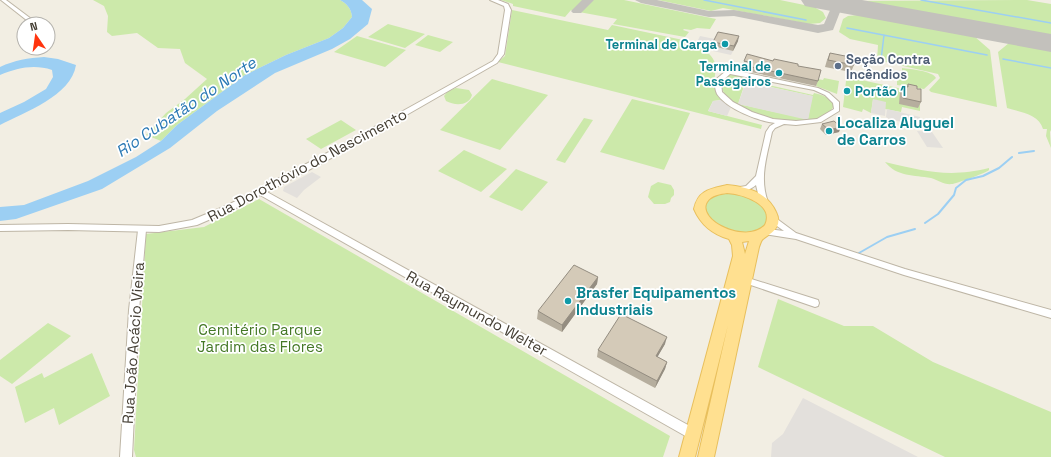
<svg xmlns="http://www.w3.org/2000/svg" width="1051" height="457" viewBox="0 0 1051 457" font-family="'Space Grotesk',sans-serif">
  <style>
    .green { fill: #cce9aa }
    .parking { fill: #e3e0dc }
    .water { fill: #9ccff3 }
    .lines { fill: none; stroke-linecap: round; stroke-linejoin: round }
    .stream-far1 { stroke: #9ccff3; stroke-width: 1.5 }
    .stream { stroke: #9ccff3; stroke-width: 2 }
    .taxiway { fill: #c3c1bc; fill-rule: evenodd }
    .runway { fill: #c3c1bc; fill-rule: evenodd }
    .minor-casing { stroke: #beb6a6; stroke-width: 2 }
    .tertiary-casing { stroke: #beb6a6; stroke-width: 2 }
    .primary-casing { stroke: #e8bf5c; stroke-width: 2 }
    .minor { fill: #fff; fill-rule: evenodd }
    .tertiary { fill: #fff; fill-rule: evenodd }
    .primary { fill: #ffe090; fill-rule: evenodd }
    .wall { fill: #b6ae9e }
    .shaded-wall { fill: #948d81 }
    .building { fill: #d4cab8; stroke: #948d81 }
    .culture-dot { fill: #0f9aa8; stroke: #fff; stroke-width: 1.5 }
    .service-dot { fill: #5c6f8a; stroke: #fff; stroke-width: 1.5 }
    .labels { text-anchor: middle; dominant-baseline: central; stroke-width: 3.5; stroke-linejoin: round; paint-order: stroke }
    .far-culture-label { font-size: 13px; font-weight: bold; fill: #0d838f; stroke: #fff; text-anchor: end }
    .far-service-label { font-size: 13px; font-weight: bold; fill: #4e5e75; stroke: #fff; text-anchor: start }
    .culture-label { font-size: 15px; font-weight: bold; fill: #0d838f; stroke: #fff; text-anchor: start }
    .street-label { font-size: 15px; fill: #443e33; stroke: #fff }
    .park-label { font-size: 15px; fill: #447825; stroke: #fff }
    .water-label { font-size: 16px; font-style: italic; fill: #2978b4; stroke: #fff }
  </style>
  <rect width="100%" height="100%" fill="#f2eee3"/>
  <path class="green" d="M 93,0 L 340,0 C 347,4 351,8 352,17 L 343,28 L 329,38 L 286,55 L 245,75 L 177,125 L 161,141 L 146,135 L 166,113 L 185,99 L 207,79 L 185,63 L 180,49 L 158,48 L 137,33 L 112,36 L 107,32 L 108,16 L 104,6 Z
    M 501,0 L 585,0 L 575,11 L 571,10 L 565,17 L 513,6 L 513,4 Z
    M 591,0 L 624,0 L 716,19 L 710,29 L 697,28 L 691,30 L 684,29 L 683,30 L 689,32 L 685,37 L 613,24 L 617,19 L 579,12 Z
    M 658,0 L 780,0 L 814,7 L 823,12 L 826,18 L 820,23 L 809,24 L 723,8 L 711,11 Z
    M 1027,0 L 1051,4 L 1051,37 L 849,1 Z
    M 512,10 L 608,30 L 612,25 L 683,40 L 688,42 L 686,44 L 693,46 L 695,44 C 734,66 702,75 721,100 L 713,101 L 708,111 L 762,125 L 761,129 L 498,62 L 505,56 Z
    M 858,15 L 974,36 L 990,50 L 997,107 L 931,92 L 929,90 L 940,78 L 938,74 L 877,60 L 878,45 L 850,39 L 839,32 L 843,19 L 848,16 Z
    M 388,24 L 425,34 L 405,48 L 368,37 Z
    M 428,35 L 453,42 L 440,52 L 415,45 Z
    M 357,36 L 406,50 L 385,67 L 334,52 Z
    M 1009,43 L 1051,51 L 1051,130 L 1050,132 L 1051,148 L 1046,136 L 1047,129 L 1043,129 C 1039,114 1020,112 1007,108 L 998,52 Z
    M 902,68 C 910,69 933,71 936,78 L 924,89 L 897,85 L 897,76 L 902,77 Z
    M 729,74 L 747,77 L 738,104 L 808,119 L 812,96 L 758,84 L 760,79 L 763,80 L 764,84 L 813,95 L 814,93 C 822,95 830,97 834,105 C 823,137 718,117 722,83 Z
    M 848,77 L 916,92 L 920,95 L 920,111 L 902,107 L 901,112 L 885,109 L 873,99 L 871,113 L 863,109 L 862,112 L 843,107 L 846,81 Z
    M 824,78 L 839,81 L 837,94 L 816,86 L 818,79 L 823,80 Z
    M 492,79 L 548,95 L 500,150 L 440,130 Z
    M 456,88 L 469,90 L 472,95 C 469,106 455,106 446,101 L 444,96 L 448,91 Z
    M 632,99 L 690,113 L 664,170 L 600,152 Z
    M 584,118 L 593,120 L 565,163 L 556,160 Z
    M 341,120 L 356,130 L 321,149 L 306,139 Z
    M 464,150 L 507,169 L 481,192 L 438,171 Z
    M 885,162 C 924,171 949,178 989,168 L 989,170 C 986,173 955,184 952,184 C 944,185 938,180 931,178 C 914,175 897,177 885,162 Z
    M 516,169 L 548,182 L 522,211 L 489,197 Z
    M 658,182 L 671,185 L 674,190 L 674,195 L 671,198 L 670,202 L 665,204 L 654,204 L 648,197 L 651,186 Z
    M 724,192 C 728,192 733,192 737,193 C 743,194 754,199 759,203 C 767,209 771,224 762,229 C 758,231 753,232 750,233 C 727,240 679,206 724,192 Z
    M 259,199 L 670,436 L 663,457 L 136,457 L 134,450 L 146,234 L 204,227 Z
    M 778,299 L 844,326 L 873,326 L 933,362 L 1051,412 L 1051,457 L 945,457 L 758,367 Z
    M 48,323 L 71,336 L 12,384 L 0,376 L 0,360 Z
    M 92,353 L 110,396 L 59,425 L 54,408 L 25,423 L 15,387 L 42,373 L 44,378 Z"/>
  <path class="parking" d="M 700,36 L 715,39 L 712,46 L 733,51 L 731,55 L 713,51 L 702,43 L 697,42 Z
    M 746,82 L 813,96 L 808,120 L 738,104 Z
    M 873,99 L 886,102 L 885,116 L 871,113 Z
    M 721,100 L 731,107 L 727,116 L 708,111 L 713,101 Z
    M 887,109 L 920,117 L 920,126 L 889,119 L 886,117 Z
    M 917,131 L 932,132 L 943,148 L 927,147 Z
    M 312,172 L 321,177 L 304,190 L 297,198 L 283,191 L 284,187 Z
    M 803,398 L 918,457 L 771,457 L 772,443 L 783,434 Z"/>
  <path class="water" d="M 340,0 L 362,0 L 372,9 L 368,24 L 350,39 L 332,49 L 275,73 L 217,111 L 170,148 L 102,189 L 16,219 L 0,221 L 0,207 L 24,205 L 88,181 L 136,157 L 161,141 L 177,125 L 245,75 L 286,55 L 329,38 L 343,28 L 352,17 C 351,8 347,4 340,0 Z
    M 44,57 L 58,59 L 76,65 C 71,96 25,112 0,125 L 0,113 L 24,102 L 46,89 L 53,77 L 52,70 C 34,64 17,68 0,75 L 0,67 C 15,60 28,58 44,57 Z"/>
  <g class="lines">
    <path class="stream-far1" d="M 704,0 L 806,20
      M 921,0 L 1051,23
      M 847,28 L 987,55
      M 1003,59 L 1051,68
      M 881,60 L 884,35"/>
    <path class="stream" d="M 1019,153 L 1034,151
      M 925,223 L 938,214 L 954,195 L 956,188 L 966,180 L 983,176 L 999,168 L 1012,157
      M 859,253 L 887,237 L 915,229"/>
    <path class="taxiway" d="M 582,0 L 594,0 L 581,13 L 573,13 L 571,11 Z
      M 635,0 L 657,0 L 709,11 L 734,10 L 818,25 L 824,24 L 831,8 L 842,4 L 853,4 L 855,6 L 853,8 L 840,12 L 833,30 L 818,33 L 734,16 L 709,17 L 641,3 Z"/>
    <path class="runway" d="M 801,0 L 862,0 L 1051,34 L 1051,52 L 815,8 L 805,6 Z"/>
    <g class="minor-casing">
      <path id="minor" d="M 1,0 L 6,0 L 34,21 L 29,22 Z
        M 733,70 L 818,88 L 829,93 L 839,102 L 839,111 L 821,122 L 796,125 L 784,124 L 775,128 L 772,132 C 767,156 759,178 768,202 L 764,205 L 760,202 L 756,185 C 750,190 745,191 737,193 L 733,190 L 734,188 L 746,186 L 756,176 L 766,132 L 770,126 L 775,123 C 758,121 727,109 717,94 C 715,90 715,85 714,81 L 726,71 ZM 730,74 L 814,90 L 825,95 L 833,103 L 834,109 L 817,119 L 796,121 L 773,119 L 752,112 L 733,102 L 722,92 L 721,82 Z
        M 773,216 L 796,233 L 905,269 L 1051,310 L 1051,318 L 904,275 L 796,239 L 764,234 L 763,232 L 767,229 L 784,231 L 770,221 L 769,219 Z
        M 142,227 L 146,230 L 139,310 L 132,457 L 120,457 L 129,310 L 138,230 Z
        M 745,277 L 818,300 L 819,303 L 818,306 L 815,307 L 742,282 L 741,280 L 742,278 Z"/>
    </g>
    <g class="tertiary-casing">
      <path id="tertiary" d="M 490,0 L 498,0 L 508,4 L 511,10 L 504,54 L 497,63 L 335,156 L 267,192 L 697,430 L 699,434 L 697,438 L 693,440 L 689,438 L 260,195 L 234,209 L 197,225 L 159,232 L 68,230 L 0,231 L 0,225 L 68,224 L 159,226 L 192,220 L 228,205 L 329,152 L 493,61 L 498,54 L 505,10 L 504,6 Z"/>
    </g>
    <g class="primary-casing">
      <path id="primary" d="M 727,185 C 747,187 767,192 776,212 C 778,216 779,220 778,224 C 775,232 769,234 763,239 C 761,240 760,245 759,247 L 714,457 L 698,457 L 728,325 L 695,457 L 679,457 L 733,256 L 732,245 L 729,239 C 712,234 701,225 694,209 C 698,190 710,189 727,185 ZM 727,193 C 742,194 775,204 765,225 C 746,245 696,220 707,202 C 711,195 721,194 727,193 ZM 749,241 L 745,254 L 742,242 Z"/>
    </g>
    <use href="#minor" class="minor"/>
    <use href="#tertiary" class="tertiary"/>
    <use href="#primary" class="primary"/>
  </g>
  <path class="wall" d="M 738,41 L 733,51 L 712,46 L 713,42 Z
    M 830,53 L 854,65 L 851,72 L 825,67 L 827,60 Z
    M 744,61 L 773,61 L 798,66 L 818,81 L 816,86 L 746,71 L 747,66 L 743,65 Z
    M 908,84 L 917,89 L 921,102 L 918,108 L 899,104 L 900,92 L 903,86 L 907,86 Z
    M 822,124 L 839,132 L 826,135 L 820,129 Z
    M 598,277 L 597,284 L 562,332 L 537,319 L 538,311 Z
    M 665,344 L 657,357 L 667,362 L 665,369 L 655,388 L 597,357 L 598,350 Z"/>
  <path class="shaded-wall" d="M 739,36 L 738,41 L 733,51 L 734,46 Z
    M 841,127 L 839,132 L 826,135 L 829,130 Z
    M 598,277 L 597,284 L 562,332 L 562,325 Z
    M 667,337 L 665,344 L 654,363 L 656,356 Z
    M 667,362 L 665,369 L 655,388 L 657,381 Z"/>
  <path class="building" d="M 718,32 L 739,36 L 734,46 L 713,42 Z
    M 830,53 L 855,58 L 854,65 L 828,60 Z
    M 747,54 L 773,61 L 774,59 L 798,64 L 798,66 L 821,70 L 818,81 L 747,66 L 749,62 L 744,61 Z
    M 908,84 L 917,86 L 917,89 L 921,89 L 921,102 L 903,98 L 903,86 L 908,87 Z
    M 834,121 L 841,127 L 829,130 L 822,124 Z
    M 574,265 L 598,277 L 562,325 L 538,311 Z
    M 621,314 L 667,337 L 656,356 L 667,362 L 657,381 L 598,350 Z"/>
  <g class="culture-dot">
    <circle cx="725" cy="44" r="4"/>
    <circle cx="779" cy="73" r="4"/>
    <circle cx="847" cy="91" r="4"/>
    <circle cx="829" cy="131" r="4"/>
    <circle cx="568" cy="301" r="4"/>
  </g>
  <circle class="service-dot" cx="838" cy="66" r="4"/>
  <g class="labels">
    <g class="far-culture-label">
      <text x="717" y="44">Terminal de Carga</text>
      <text x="771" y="66">Terminal de<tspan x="771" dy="15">Passegeiros</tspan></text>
      <text x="855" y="91" text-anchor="start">Portão 1</text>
    </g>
    <g class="far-service-label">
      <text x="846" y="59">Seção Contra<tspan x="846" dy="15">Incêndios</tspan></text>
    </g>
    <g class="culture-label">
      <text x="837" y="122">Localiza Aluguel<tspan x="837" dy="17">de Carros</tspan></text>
      <text x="576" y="292">Brasfer Equipamentos<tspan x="576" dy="17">Industriais</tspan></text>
    </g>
    <g class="street-label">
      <text transform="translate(307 165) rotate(-28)">Rua Dorothóvio do Nascimento</text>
      <text transform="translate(477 313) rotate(29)">Rua Raymundo Welter</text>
      <text transform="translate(133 343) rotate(-86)">Rua João Acácio Vieira</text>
    </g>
    <g class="park-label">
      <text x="260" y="329">Cemitério Parque<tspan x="260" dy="17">Jardim das Flores</tspan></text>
    </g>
    <g class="water-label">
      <text transform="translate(186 107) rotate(-34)">Rio Cubatão do Norte</text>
    </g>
  </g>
  <g transform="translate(36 36) rotate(347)"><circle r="19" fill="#ffffff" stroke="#b4b2ad"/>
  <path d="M0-3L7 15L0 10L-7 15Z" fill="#ff340e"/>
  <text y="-6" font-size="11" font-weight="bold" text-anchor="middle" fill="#443e33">N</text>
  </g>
</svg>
